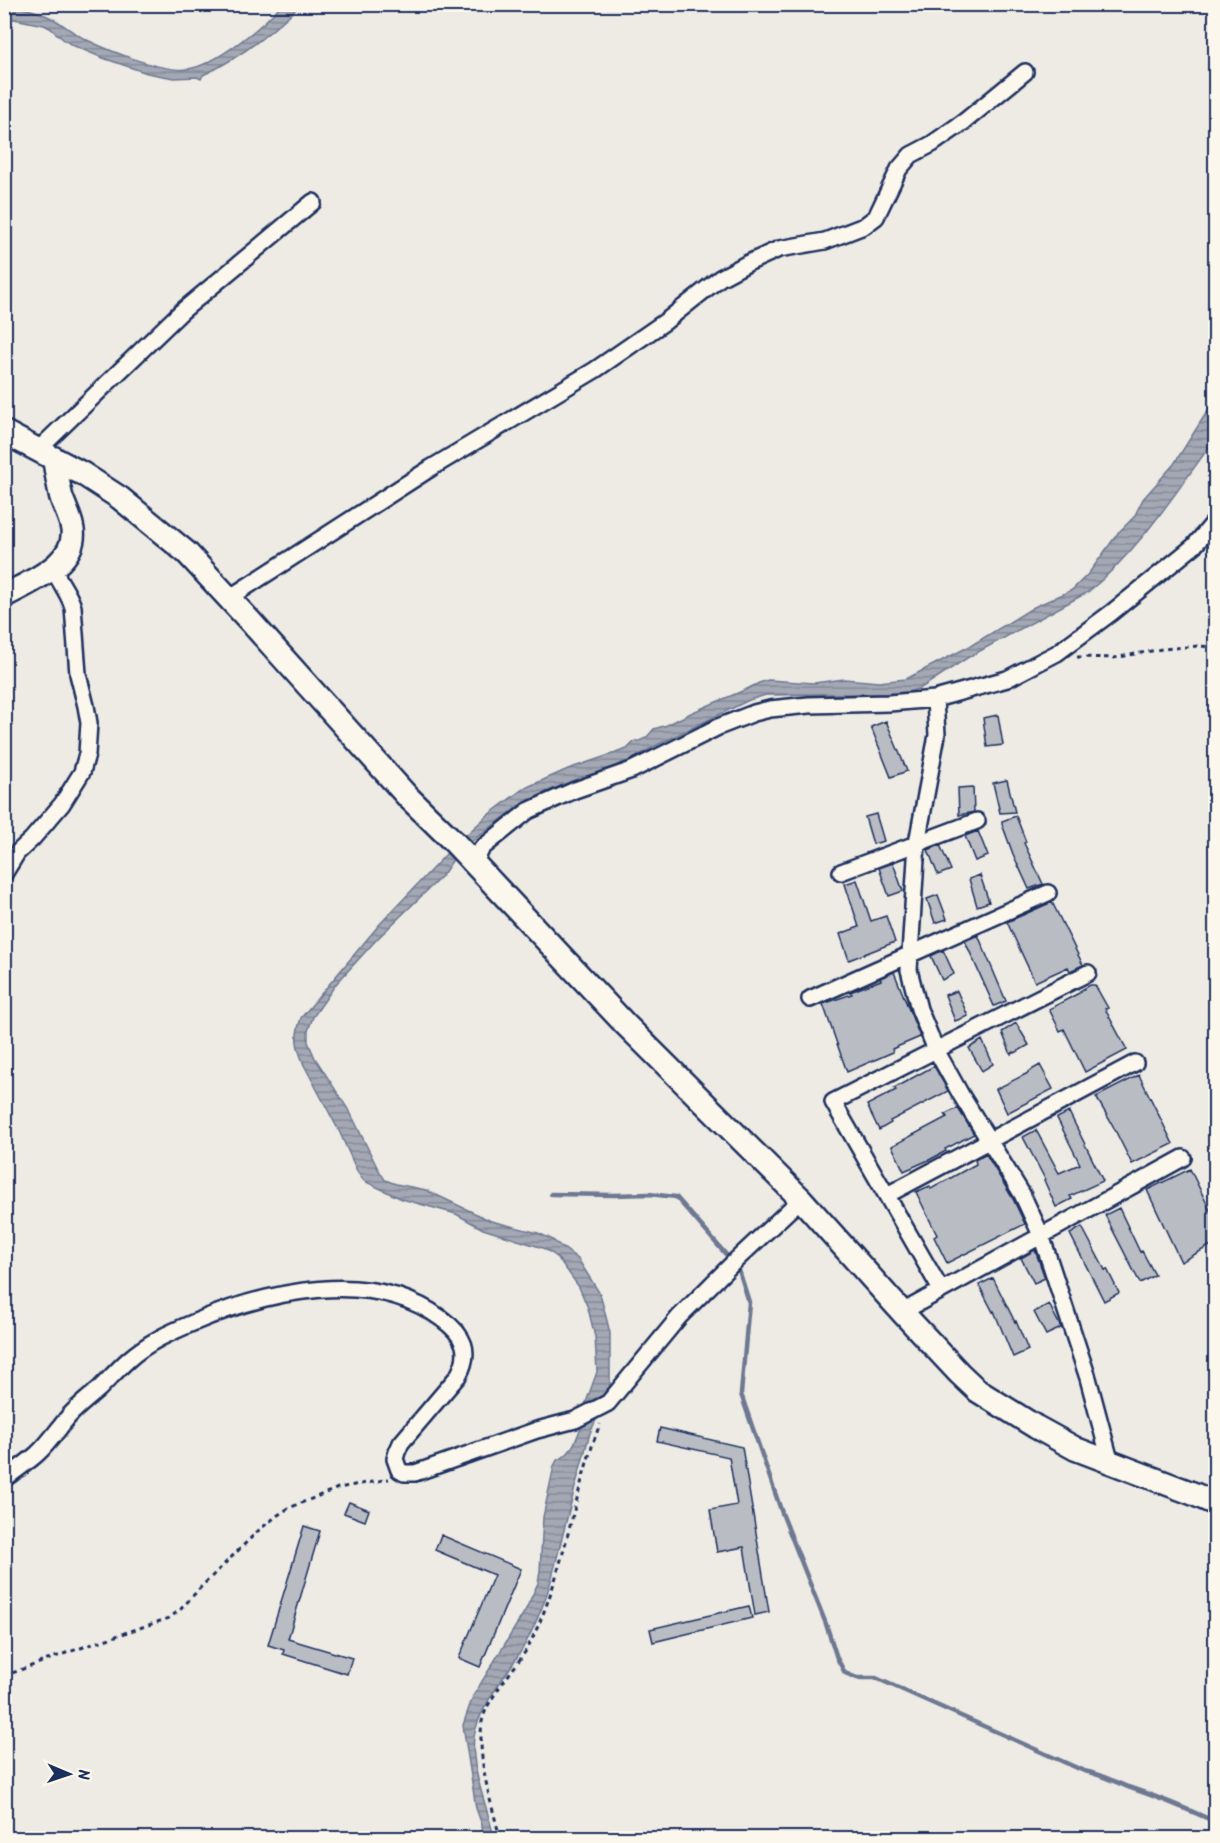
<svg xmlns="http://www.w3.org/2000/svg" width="1220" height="1843" viewBox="0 0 1220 1843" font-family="Kalam,sans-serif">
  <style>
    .water { fill: url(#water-rules); stroke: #6d7892; stroke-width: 1.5 }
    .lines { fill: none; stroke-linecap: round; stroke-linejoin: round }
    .stream { stroke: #6d7892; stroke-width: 4.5 }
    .building { fill: #b9bcc3; stroke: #1b2f5e; stroke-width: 1.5 }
    .street-casing { stroke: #1b2f5e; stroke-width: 20 }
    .secondary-casing { stroke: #1b2f5e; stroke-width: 27 }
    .path { stroke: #1b2f5e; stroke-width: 3; stroke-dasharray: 4.5 4.5; stroke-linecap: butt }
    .street { stroke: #fbf7ec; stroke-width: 15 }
    .secondary { stroke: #fbf7ec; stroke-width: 22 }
  </style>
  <defs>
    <pattern id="water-rules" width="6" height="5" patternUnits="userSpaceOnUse" patternTransform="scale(1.5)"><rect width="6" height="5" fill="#a3a8b4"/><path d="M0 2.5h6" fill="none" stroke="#848996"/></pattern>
  </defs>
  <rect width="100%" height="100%" fill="#eeebe4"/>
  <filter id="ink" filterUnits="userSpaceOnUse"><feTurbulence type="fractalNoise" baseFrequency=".0167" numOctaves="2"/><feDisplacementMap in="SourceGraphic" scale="12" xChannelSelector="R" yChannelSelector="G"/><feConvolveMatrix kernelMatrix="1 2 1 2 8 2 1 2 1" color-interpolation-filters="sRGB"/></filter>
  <g filter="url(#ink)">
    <path class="water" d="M 5,5 C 25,7 43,12 60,23 C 69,29 78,36 87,40 C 110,51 164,73 188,69 C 216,65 263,26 281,5 L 300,5 C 272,32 239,59 203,75 L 201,79 L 197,77 L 174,78 L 147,73 L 103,58 L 72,45 L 64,40 L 50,28 L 44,25 L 14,19 L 5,19 Z
      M 1215,399 L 1215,437 L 1209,447 C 1172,498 1137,552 1088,592 L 967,658 L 921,688 L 908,692 L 886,694 L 766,695 L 749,700 L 653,747 L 632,760 L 553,789 L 522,804 L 471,842 L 465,836 L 488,815 L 523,789 L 568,769 L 627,749 L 635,741 L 639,741 L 646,738 L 654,729 L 667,725 L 693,712 L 747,689 L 759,683 L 768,680 L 814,683 L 844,679 L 879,682 L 906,679 L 972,645 L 1034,607 L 1072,590 L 1089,573 L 1118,533 L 1134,517 L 1143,499 L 1174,464 Z
      M 448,852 L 454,858 L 442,876 L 377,939 L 336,984 L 313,1017 L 308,1031 L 308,1042 L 315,1058 L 351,1114 L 378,1169 L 385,1180 L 396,1184 L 426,1190 L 491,1221 L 538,1233 L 551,1239 L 578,1259 L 600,1294 L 604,1309 L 610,1333 L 610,1390 L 599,1403 L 585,1405 L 597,1372 L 595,1337 L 588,1308 L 579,1287 L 561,1262 L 553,1254 L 543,1248 L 483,1229 L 456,1214 L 402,1199 L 364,1181 L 358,1173 L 340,1133 L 304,1065 C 296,1045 294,1038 301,1018 L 379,925 Z
      M 596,1420 L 590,1433 C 581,1465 572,1498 564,1530 C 556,1560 551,1588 538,1617 C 532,1631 526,1645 517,1657 C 503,1680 478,1709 474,1737 C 470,1769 488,1807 494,1838 L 483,1838 L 482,1825 L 476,1808 L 463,1725 L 473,1696 L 525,1611 L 538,1583 L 540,1571 L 543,1517 L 554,1466 L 557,1460 C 573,1455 577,1436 583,1423 Z"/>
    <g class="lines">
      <path class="stream" d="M 551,1194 L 614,1195 L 649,1194 L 676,1197 L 729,1258
        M 738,1267 L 749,1302 L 741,1394 L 782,1513 L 826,1624 L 837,1658 L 845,1673 L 857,1678 L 876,1678 L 1084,1771 C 1100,1774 1113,1781 1128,1787 C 1158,1797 1187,1809 1216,1822"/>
    </g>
    <path class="building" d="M 998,715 L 1003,745 L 987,747 L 983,718 Z
      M 886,721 L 907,771 L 891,777 L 871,727 Z
      M 1007,780 L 1015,812 L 1000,813 L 993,783 Z
      M 973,787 L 974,812 L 959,815 L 958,788 Z
      M 876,814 L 884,841 L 873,844 L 865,817 Z
      M 1016,816 L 1026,842 L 1024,843 L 1043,884 L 1029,889 L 1013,854 L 1002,824 L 1002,821 Z
      M 978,831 L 988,856 L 975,861 L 965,836 Z
      M 940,845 L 951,870 L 938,875 L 928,850 Z
      M 893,863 L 903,891 L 889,896 L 879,868 Z
      M 980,875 L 989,902 L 977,906 L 969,879 Z
      M 857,880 L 871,921 L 886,916 L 895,942 L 849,960 L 840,934 L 859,927 L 845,884 Z
      M 938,895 L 947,919 L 935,923 L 927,899 Z
      M 1052,902 L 1083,965 L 1070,971 L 1068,967 L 1035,982 L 1007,922 Z
      M 978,935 L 1006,1001 L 994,1006 L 965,941 Z
      M 943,950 L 954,974 L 942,980 L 931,956 Z
      M 894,972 L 920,1037 L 892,1049 L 893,1052 L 847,1072 L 823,1004 L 852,994 L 850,992 L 881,980 L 880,978 Z
      M 1090,985 L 1095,985 L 1108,1008 L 1105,1009 L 1127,1050 L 1085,1072 L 1064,1029 L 1060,1031 L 1049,1009 L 1081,992 L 1080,991 Z
      M 957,991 L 968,1016 L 955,1021 L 945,995 Z
      M 1016,1023 L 1029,1045 L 1015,1053 L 1014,1052 L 1011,1054 L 1002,1032 Z
      M 982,1040 L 993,1064 L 982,1071 L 969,1048 Z
      M 1040,1065 L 1053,1089 L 1007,1113 L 996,1089 L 1028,1073 L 1028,1072 Z
      M 934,1066 L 948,1091 L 890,1121 L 891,1123 L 879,1130 L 867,1105 L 896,1090 L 894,1088 Z
      M 1139,1075 L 1173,1144 L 1132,1164 L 1112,1124 L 1096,1097 Z
      M 958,1108 L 974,1134 L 945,1149 L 946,1151 L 931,1159 L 904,1171 L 892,1146 L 947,1117 L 945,1114 Z
      M 1069,1112 L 1103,1181 L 1070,1196 L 1072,1199 L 1056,1207 L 1044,1180 L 1045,1179 L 1023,1137 L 1036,1130 L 1059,1173 L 1080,1164 L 1057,1118 Z
      M 986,1154 L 1013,1199 L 1025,1224 L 947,1263 L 934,1237 L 937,1235 L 916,1192 L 930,1186 L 931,1189 L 976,1164 L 975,1160 Z
      M 1190,1169 L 1211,1212 L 1215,1210 L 1215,1243 L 1181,1262 L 1147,1190 Z
      M 1119,1208 L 1140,1252 L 1142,1251 L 1155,1275 L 1140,1283 L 1105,1215 Z
      M 1082,1227 L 1105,1270 L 1107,1269 L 1119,1293 L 1104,1301 L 1070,1234 Z
      M 1035,1250 L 1045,1278 L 1034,1283 L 1021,1258 Z
      M 993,1278 L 1015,1322 L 1016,1321 L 1028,1350 L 1013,1357 L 994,1311 L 993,1312 L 979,1285 Z
      M 1049,1304 L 1061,1328 L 1046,1335 L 1034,1312 Z
      M 660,1428 L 742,1447 L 769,1612 L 755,1615 L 744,1547 L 717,1552 L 710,1510 L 737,1505 L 729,1457 L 657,1441 Z
      M 349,1502 L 369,1510 L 365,1521 L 344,1513 Z
      M 304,1526 L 320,1531 L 288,1639 L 352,1658 L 347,1674 L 283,1654 L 284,1650 L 268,1645 Z
      M 441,1535 L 521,1569 L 480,1667 L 459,1658 L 494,1575 L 435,1550 Z
      M 749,1606 L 752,1618 L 653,1642 L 650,1629 Z"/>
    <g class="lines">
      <g class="street-casing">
        <path id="street" d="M 38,450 L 181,312 L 313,202
          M 229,598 L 431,468 L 595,370 L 666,321 L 720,278 L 748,263 L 779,249 L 825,241 L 864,226 L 876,217 L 899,169 L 911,155 L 932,144 L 965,121 L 1025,72
          M 935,699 L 937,735 L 917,843 L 909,970 L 919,1009 L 936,1050 L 961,1095 L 1022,1194 L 1041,1235 L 1088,1378 L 1111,1464
          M 474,864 L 482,848 L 528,811 L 575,790 L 632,770 L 718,727 L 754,713 L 770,709 L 809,705 L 889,703 L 935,699 L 1007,679 L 1057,653 L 1111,613 L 1194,546 L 1216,520
          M 841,872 L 977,821
          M 4,874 L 17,853 L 32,839 L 62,804 L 82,772 L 87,754 L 89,723 L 86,706 L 78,674 L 73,607 C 69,593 59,582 53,568
          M 810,999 L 1048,893
          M 887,1195 L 1135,1063
          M 941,1290 L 833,1102 L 1088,973
          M 902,1312 L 1183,1158
          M 4,1479 C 15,1471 27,1463 37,1454 C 49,1443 58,1429 69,1416 C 78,1406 89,1398 99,1389 C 109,1379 118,1369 128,1360 C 148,1342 171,1332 195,1322 C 268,1291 372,1267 442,1319 C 464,1335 472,1351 458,1376 L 401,1443 L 397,1452 L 395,1459 L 399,1470 L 404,1473 L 415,1473 L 537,1430 L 575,1420 L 608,1403 L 679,1317 L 735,1261 L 801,1199"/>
      </g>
      <g class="secondary-casing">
        <path id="secondary" d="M 4,432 L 83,474 L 120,498 L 187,553 L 250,621 L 407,796 L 454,842 L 626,1025 L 801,1199 L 902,1312 L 959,1373 L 978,1391 L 1036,1427 L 1076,1449 L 1194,1494 L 1216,1504
          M 4,596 C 29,582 80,563 72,527 C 70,516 64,506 61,496 C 58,483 56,471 54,458"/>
      </g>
      <path class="path" d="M 1077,657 L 1114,658 L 1162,649 L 1198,646 L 1216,647
        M 4,1676 L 66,1653 L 169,1618 L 180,1610 L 201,1587 L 259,1530 L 278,1515 L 289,1508 L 338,1488 L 389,1479
        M 500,1838 C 491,1801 477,1761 482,1722 C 486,1698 517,1668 529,1645 C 565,1575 572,1497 600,1424"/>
      <use href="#street" class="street"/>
      <use href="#secondary" class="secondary"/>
    </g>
  </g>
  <rect width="1220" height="1843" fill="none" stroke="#fbf7ec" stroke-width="24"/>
  <rect x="12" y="12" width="1196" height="1819" fill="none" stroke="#1b2f5e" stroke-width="2" filter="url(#ink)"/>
  <g transform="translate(69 1774) rotate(92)" stroke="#fbf7ec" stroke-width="4.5" paint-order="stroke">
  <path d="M0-4.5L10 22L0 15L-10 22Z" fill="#1b2f5e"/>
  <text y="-9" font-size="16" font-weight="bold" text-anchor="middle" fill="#1b2f5e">N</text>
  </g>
</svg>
